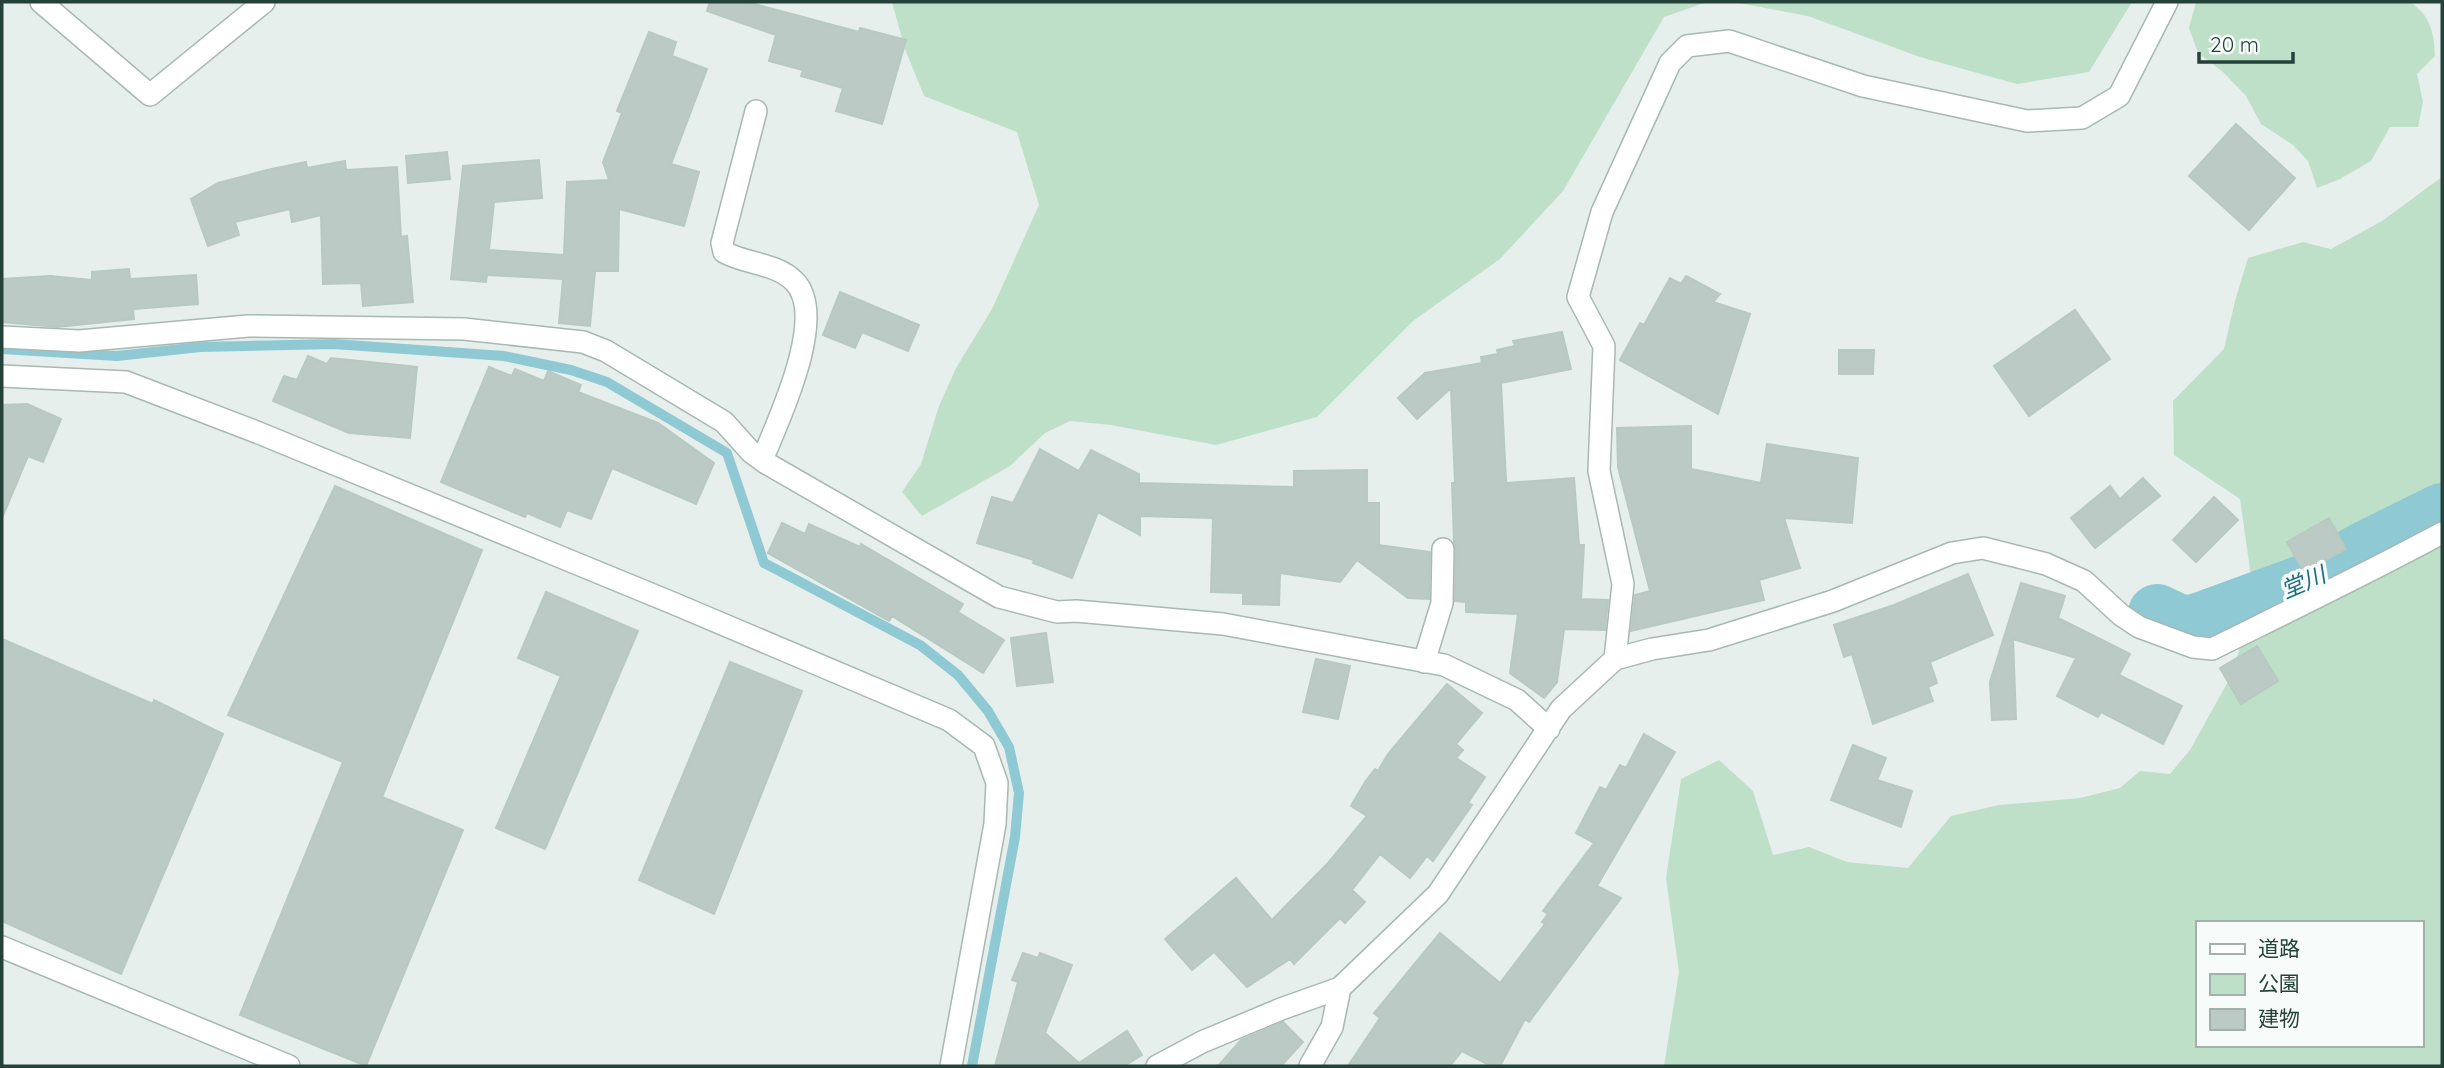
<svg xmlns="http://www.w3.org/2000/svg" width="2444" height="1068" viewBox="0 0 2444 1068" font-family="Quicksand,'Noto Sans JP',sans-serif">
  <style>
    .green { fill: #bfe0c8; fill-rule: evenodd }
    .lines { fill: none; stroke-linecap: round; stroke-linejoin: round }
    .stream { stroke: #8ec9d4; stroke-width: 10 }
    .river { stroke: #8ec9d4; stroke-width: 58 }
    .building { fill: #bbcac4; stroke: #b8c9c2; stroke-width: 2 }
    .minor-casing { stroke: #a8b8b2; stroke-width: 24 }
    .minor { stroke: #fff; stroke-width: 21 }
    .labels { text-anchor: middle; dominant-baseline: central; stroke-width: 7; stroke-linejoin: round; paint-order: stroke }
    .water-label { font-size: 23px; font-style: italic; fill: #1c6f80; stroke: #f7fbf9 }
  </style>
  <rect width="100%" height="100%" fill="#e6efeb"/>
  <path class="green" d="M 892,2 L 1707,2 L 1664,17 L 1563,191 L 1500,259 L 1413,321 L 1317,417 L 1216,445 L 1111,425 L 1070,421 L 1045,433 L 1010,466 L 922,516 L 902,492 L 921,464 L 939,406 L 956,368 L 992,309 L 1039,205 L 1017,132 L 924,96 L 905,49 Z
    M 1733,2 L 2132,2 L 2089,72 L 2017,84 L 1920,57 L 1808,16 Z
    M 2196,2 L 2410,2 C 2431,16 2434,33 2435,56 L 2417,74 L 2423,102 L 2418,127 L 2390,127 L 2371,161 L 2340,179 L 2317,188 L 2308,161 L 2293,145 L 2261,124 L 2246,96 L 2223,72 L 2198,53 L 2189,28 Z
    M 2442,177 L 2442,1066 L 1664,1066 L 1679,972 L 1666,878 L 1681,779 L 1719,760 L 1753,791 L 1773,855 L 1809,847 L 1847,862 L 1908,868 L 1951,816 L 1999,805 L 2080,798 L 2120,788 L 2140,771 L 2170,774 L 2190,750 L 2235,669 L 2252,583 L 2240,499 L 2174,455 L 2173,401 L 2224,349 L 2235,301 L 2248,258 L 2303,242 L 2331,249 L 2382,221 ZM 2197,923 L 2421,923 L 2421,1045 L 2197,1045 Z"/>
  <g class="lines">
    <path class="stream" d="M 2,349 L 117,356 L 200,347 L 334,344 L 504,356 L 571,370 L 607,382 L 727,453 L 764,563 L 920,645 L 958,675 L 988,711 L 1009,747 L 1019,793 L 1015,837 L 972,1066"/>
    <path class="river" d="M 2157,613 L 2178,623 L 2193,624 L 2308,582 L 2367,549 L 2442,512"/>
  </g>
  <path class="building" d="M 710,2 L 747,2 L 859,32 L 860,28 L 906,40 L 882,124 L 836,111 L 843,88 L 801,76 L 803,70 L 769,61 L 776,35 L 707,11 Z
    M 649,32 L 676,42 L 672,56 L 707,69 L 671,164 L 699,172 L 684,226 L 619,209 L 618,271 L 595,271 L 590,326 L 559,323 L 563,279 L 487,275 L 486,282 L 451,279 L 463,166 L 539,160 L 542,198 L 494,202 L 489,250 L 564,255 L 567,182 L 609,180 L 603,162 L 622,113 L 617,111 Z
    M 2236,124 L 2295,178 L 2249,230 L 2189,176 Z
    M 447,152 L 450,179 L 408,183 L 406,156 Z
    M 345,161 L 346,170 L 397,167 L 401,237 L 407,236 L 413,302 L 363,306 L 361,283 L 323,284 L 321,215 L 292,222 L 290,209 L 235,222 L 239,235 L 208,246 L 191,199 L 218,183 L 267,170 L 306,162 L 307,168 Z
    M 129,269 L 130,279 L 196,275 L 198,304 L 133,309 L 134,319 L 57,327 L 2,322 L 2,279 L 50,276 L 92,280 L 92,272 Z
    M 1686,276 L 1720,294 L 1713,302 L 1750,314 L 1718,414 L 1620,360 L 1640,323 L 1644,325 L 1670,278 L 1681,284 Z
    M 840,292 L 919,325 L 908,351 L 862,332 L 855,348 L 823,335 Z
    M 2075,310 L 2110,359 L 2029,416 L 1994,366 Z
    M 1562,332 L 1571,369 L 1501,383 L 1506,480 L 1506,483 L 1574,478 L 1579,545 L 1584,545 L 1581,599 L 1608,600 L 1605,630 L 1564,629 L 1557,682 L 1544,698 L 1510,673 L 1518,614 L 1466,612 L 1466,602 L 1455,601 L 1456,549 L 1454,542 L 1452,483 L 1455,483 L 1451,388 L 1417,419 L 1398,398 L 1425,373 L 1482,363 L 1481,357 L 1498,354 L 1497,350 L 1515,346 L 1513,341 Z
    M 1839,350 L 1874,350 L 1873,374 L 1839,374 Z
    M 308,356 L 327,364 L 331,358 L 417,367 L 410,438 L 349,433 L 273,401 L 284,376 L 297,380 Z
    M 489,367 L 512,376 L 515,369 L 544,381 L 548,371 L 581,385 L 578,392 L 658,423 L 714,463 L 696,504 L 612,468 L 591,519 L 567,510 L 560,527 L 527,513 L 525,517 L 441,482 Z
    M 27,404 L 61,419 L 43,462 L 28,456 L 2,518 L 2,405 Z
    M 1691,426 L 1691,469 L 1761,483 L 1767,444 L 1858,458 L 1852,523 L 1784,518 L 1800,568 L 1759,580 L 1764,600 L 1631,631 L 1635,595 L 1650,591 L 1618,467 L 1617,428 Z
    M 1040,449 L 1079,471 L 1091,450 L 1139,474 L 1139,483 L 1294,487 L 1294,471 L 1367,470 L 1367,503 L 1379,503 L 1379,545 L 1430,552 L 1429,599 L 1408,598 L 1357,560 L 1340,582 L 1280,573 L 1279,605 L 1243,604 L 1243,593 L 1211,592 L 1213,518 L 1140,516 L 1140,535 L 1098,512 L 1072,578 L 1033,563 L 1034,560 L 977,543 L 992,497 L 1013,503 Z
    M 2143,478 L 2160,496 L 2095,548 L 2071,518 L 2110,486 L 2120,499 Z
    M 335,486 L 482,550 L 382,797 L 463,830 L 366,1066 L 240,1015 L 343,762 L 228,715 Z
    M 2214,497 L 2238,520 L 2196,562 L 2173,540 Z
    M 2329,518 L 2346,549 L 2304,572 L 2287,542 Z
    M 782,523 L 805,534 L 809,524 L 860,547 L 861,544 L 963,604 L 958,612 L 1004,640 L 983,673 L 892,616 L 889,621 L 768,553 Z
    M 1968,574 L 1993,635 L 1930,662 L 1937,683 L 1928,687 L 1933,701 L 1873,724 L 1852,654 L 1844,657 L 1834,625 L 1894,605 Z
    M 2021,583 L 2065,596 L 2058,618 L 2130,654 L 2119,675 L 2182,706 L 2163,744 L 2101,712 L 2098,717 L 2057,696 L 2076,658 L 2013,639 L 2016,719 L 1992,720 L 1990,682 Z
    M 546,592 L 638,631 L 545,849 L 496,828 L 561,676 L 518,658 Z
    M 1046,633 L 1053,682 L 1017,686 L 1011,638 Z
    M 2,639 L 153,704 L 154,700 L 223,734 L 121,974 L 2,921 Z
    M 2257,646 L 2278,681 L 2241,704 L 2220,668 Z
    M 1316,659 L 1350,666 L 1338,719 L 1303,712 Z
    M 730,662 L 802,691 L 714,914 L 639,880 Z
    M 1447,684 L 1482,713 L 1456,744 L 1463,750 L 1456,758 L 1485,777 L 1468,803 L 1472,805 L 1433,861 L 1427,856 L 1410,878 L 1380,854 L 1352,890 L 1365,902 L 1345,923 L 1340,918 L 1294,964 L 1290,959 L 1247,987 L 1214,952 L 1192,970 L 1165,939 L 1236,878 L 1272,920 L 1328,863 L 1367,816 L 1351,806 L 1365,782 L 1375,769 L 1378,771 L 1388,754 Z
    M 1644,734 L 1675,752 L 1597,886 L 1621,898 L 1529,1022 L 1525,1019 L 1500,1066 L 1491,1066 L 1462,1051 L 1450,1066 L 1348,1066 L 1380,1018 L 1374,1013 L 1440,933 L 1500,983 L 1545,924 L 1542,922 L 1548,914 L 1543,911 L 1594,843 L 1576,833 L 1600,787 L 1606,790 L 1620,765 L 1626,768 Z
    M 1853,745 L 1886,758 L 1877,780 L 1912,791 L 1901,827 L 1831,800 Z
    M 1023,953 L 1038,958 L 1040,953 L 1072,965 L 1045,1033 L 1079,1063 L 1127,1031 L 1142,1055 L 1124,1066 L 995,1066 L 1018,982 L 1012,980 Z
    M 1283,1022 L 1303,1042 L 1281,1066 L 1218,1066 L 1241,1040 Z"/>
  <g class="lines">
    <g class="minor-casing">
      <path id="minor" d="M 41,2 L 150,95 L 264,2
        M 756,111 L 722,243 L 724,252 C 745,264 776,263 794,281 C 829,315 778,421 762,460
        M 2,337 L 79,341 L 248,326 L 464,329 L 583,342 L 606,351 L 724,422 L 751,452 L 766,463 L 999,597 L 1057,612 L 1076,611 L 1223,624 L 1444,665 L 1517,700 L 1549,729
        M 2,376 L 126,382 L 259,433 L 675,604 L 949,720 L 984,746 L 997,783 L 995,824 L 951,1066
        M 1615,659 L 1623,584 L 1599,471 L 1604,346 L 1578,297 L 1602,212 L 1670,63 L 1687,46 L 1729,41 L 1863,86 L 2027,121 L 2082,118 L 2119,96 L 2167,2
        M 1424,662 L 1442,603 L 1443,549
        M 2,947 L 289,1066
        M 1157,1066 L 1202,1042 L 1281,1009 L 1340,988 L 1438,894 L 1561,709 L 1615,659 L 1652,649 L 1709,640 L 1833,601 L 1952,553 L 1983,548 L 2046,564 L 2084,581 L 2121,615 L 2139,627 L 2193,647 L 2212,649 C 2289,611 2366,574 2442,533
        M 1310,1066 L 1332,1027 L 1340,988"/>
    </g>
    <use href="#minor" class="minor"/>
  </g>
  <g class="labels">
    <g class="water-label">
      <text transform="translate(2303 582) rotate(-23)">堂川</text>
    </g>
  </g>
  <rect width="2444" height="1068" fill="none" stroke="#24423a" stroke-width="7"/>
  <rect x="2196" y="921" width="228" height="126" fill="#f7fbf9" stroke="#a3b1ad" stroke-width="2"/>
  <rect x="2210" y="944" width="35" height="10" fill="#ffffff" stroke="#a3b1ad" stroke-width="2"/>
  <text x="2258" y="956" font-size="21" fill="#24423a">道路</text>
  <rect x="2210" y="974" width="35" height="21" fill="#bfe0c8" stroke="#a3b1ad" stroke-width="2"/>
  <text x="2258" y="991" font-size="21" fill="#24423a">公園</text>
  <rect x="2210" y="1009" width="35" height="21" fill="#bbcac4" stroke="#a3b1ad" stroke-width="2"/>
  <text x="2258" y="1026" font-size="21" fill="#24423a">建物</text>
  <path d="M2199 52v10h94v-10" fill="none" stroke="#24423a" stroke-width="3.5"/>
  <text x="2210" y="52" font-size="21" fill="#24423a" stroke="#f7fbf9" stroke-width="5" paint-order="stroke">20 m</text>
</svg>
